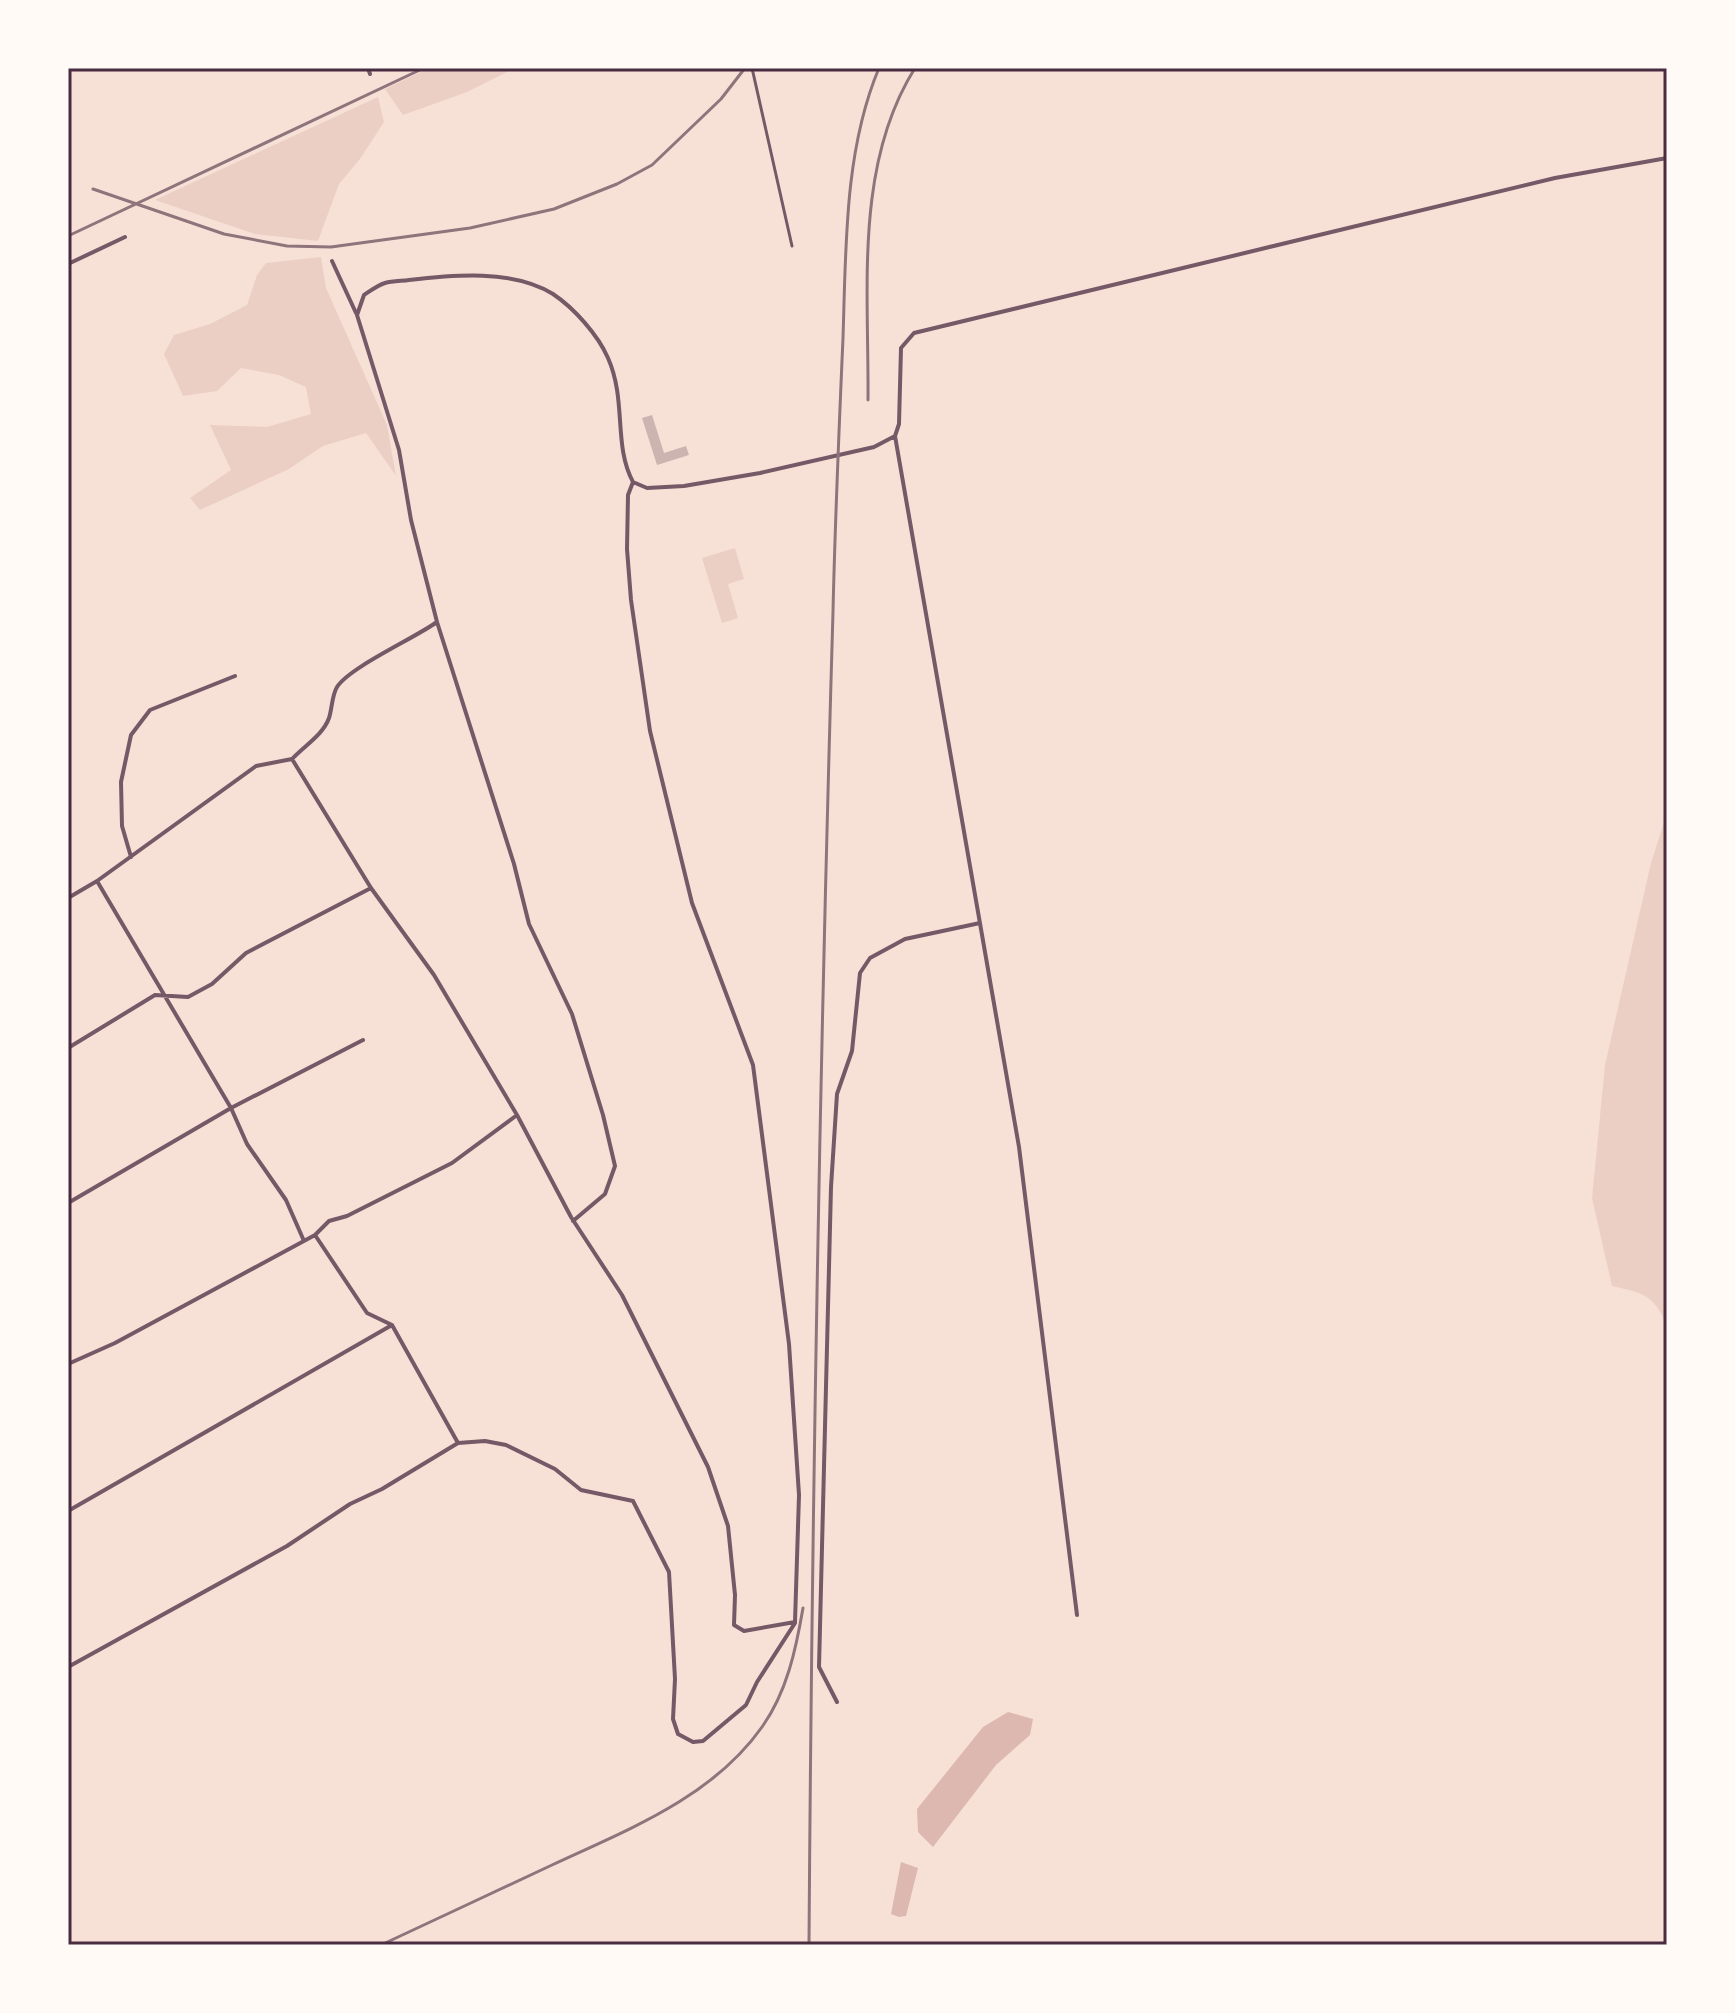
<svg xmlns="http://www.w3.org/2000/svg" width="1735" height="2013" viewBox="0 0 1735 2013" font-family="Montserrat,sans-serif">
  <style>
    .green { fill: #ebcfc5 }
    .water { fill: #dcb8b0 }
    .building { fill: #ccb4b1 }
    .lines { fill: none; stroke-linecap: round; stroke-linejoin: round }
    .pedestrian { stroke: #755966; stroke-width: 3 }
    .minor { stroke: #755966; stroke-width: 4 }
    .rail { stroke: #8f747c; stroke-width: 3 }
    .neatline { fill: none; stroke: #4a2c40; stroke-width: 3 }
  </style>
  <rect width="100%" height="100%" fill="#f7e1d7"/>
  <path class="green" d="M 429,68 L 515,68 L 467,92 L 403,115 L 385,89 Z
    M 378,97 L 384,122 L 360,159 L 339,184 L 318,241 L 255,234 L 155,200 Z
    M 321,257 L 326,288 L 387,425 L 396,476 L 366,433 L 323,446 L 289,469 L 200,510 L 190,498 L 231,470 L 210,425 L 267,427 L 311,414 L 306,387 L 279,375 L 241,368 L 217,391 L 183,396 L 164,354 L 174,335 L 210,324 L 247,305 L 257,275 L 266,263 Z
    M 735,548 L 744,579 L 728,584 L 738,618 L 722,623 L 702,558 Z
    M 1667,813 L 1667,1325 C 1653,1294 1643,1293 1612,1286 L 1592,1198 L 1605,1065 L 1651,863 Z"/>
  <path class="water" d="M 1008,1712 L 1033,1719 L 1030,1735 L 996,1765 L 933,1847 L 918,1832 L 917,1809 L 983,1727 Z
    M 901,1862 L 918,1868 L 906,1916 L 899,1917 L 891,1914 Z"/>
  <path class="building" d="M 652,415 L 664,453 L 686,446 L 689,455 L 657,465 L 642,418 Z"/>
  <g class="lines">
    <path class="pedestrian" d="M 752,68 L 792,246"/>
    <path class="minor" d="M 368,68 L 370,74
      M 332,261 L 356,313
      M 68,264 L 125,237
      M 895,436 L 1019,1147 L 1077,1615
      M 437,622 L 514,864 L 529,924 L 572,1014 L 603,1115 L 615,1166 L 605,1194 L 573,1221
      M 292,759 L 371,888 L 434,975 L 517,1115 L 571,1217 L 622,1295 L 708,1467 L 728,1526 L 735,1595 L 734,1625 L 744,1631 L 795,1622 L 799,1495 L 789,1344 L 753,1065 L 692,903 L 650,731 L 631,600 L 627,549 L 628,495 L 633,482
      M 292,759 C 304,746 323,735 329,718 C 332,709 332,695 337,687 C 350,667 413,639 437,622 L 411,520 L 399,450 L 357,315 L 364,295 C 370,291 378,285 385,283 C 392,281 402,281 409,280 C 453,275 513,269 553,294 C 574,308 598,335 608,358 C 627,401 613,445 633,482 L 647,488 L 684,486 L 760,473 L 874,447 L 895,436 L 899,424 L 901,348 L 914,333 L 1555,178 L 1667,158
      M 131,857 L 122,826 L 121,782 L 131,735 L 150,710 L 235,676
      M 97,881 L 231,1108 L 247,1144 L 286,1200 L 304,1241
      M 68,898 L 97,881 L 256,766 L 292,759
      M 68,1048 L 155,995 L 188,997 L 212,984 L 246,953 L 371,888
      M 68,1203 L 231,1108 L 363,1040
      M 315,1235 L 367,1313 L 392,1325 L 458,1443
      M 68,1364 L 115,1343 L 315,1235 L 329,1221 L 347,1216 L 452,1163 L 517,1115
      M 68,1511 L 392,1325
      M 68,1667 L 287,1546 L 350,1504 L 382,1489 L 458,1443 L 485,1441 L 506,1445 L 555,1469 L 581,1490 L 633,1501 L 669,1572 L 675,1679 L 673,1719 L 678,1734 L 693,1742 L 703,1741 L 746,1705 L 757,1682 L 795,1623
      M 837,1702 L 819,1667 L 831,1187 L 837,1094 L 852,1051 L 860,973 L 870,958 L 905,939 L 980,923"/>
    <path class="rail" d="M 93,189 L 224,234 L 287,246 L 331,247 L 470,228 L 554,209 L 617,184 L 652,165 L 721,99 L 745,68
      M 68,236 L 424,68
      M 868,400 C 869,290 854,165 915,68
      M 381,1945 C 438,1918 495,1892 552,1865 C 627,1830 712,1798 762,1727 C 787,1692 796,1649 803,1608
      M 809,1945 C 812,1501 820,1056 833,612 C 835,521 839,429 843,338 C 846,249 844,151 879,68"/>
  </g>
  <rect width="1735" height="2013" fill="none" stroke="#fffaf5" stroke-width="140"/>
  <rect x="70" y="70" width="1595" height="1873" class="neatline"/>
</svg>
